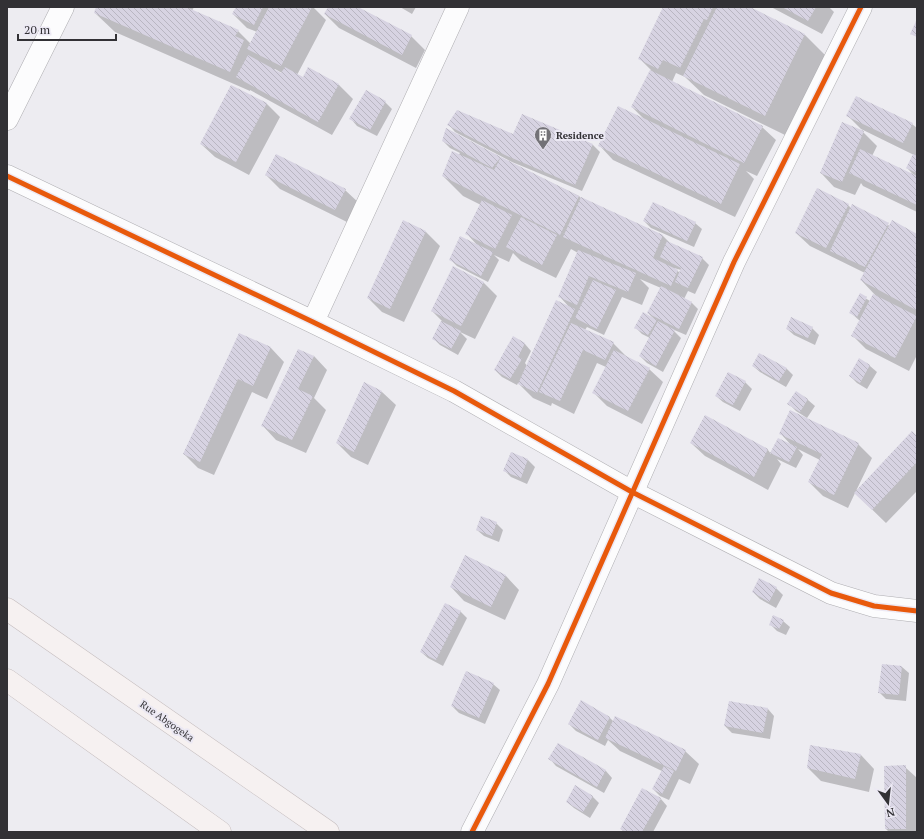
<svg xmlns="http://www.w3.org/2000/svg" width="924" height="839" viewBox="0 0 924 839" font-family="'PT Serif',serif">
  <style>
    .shadow { fill: #0003; fill-rule: evenodd }
    .building { fill: url(#building-back-hatch) }
    .lines { fill: none; stroke-linecap: round; stroke-linejoin: round }
    .minor-casing { stroke: #afaeb2; stroke-width: 23 }
    .primary-casing { stroke: #c4bcbd; stroke-width: 23 }
    .minor { stroke: #fcfcfd; stroke-width: 22 }
    .primary { stroke: #f6f1f1; stroke-width: 22 }
    .cycleway-casing { stroke: #ece9f4; stroke-width: 8 }
    .cycleway { stroke: #e8590c; stroke-width: 5 }
    .labels { text-anchor: middle; dominant-baseline: central; stroke-width: 4; stroke-linejoin: round; paint-order: stroke }
    .poi-label { font-size: 10px; font-weight: bold; fill: #323135; stroke: #ece9f4; text-anchor: start }
    .street-label { font-size: 10px; fill: #323135; stroke: #ece9f4 }
  </style>
  <defs>
    <pattern id="building-back-hatch" width="6" height="6" patternUnits="userSpaceOnUse"><rect width="6" height="6" fill="#d7d3e2"/><path d="M-1 5l2 2M0 0l6 6M5-1l2 2" fill="none" stroke="#b9b6c2"/></pattern>
  </defs>
  <rect width="100%" height="100%" fill="#edecf1"/>
  <path class="shadow" d="M 97,7 L 194,7 L 192,11 L 238,31 L 251,44 L 257,32 L 247,28 L 233,14 L 237,7 L 313,7 L 326,20 L 297,75 L 303,78 L 309,68 L 339,85 L 353,99 L 332,135 L 250,90 L 250,91 L 115,32 L 95,13 ZM 275,69 L 282,73 L 282,75 L 274,71 Z
    M 329,7 L 356,7 L 411,36 L 425,50 L 416,68 L 339,28 L 325,14 Z
    M 400,7 L 416,7 L 412,14 Z
    M 665,7 L 748,7 L 805,35 L 825,55 L 785,135 L 704,95 L 685,77 L 676,73 L 672,82 L 762,127 L 776,140 L 757,176 L 746,171 L 754,179 L 735,217 L 613,160 L 600,146 L 645,120 L 632,107 L 651,70 L 640,59 Z
    M 771,7 L 829,7 L 834,12 L 822,34 Z
    M 385,102 L 392,109 L 377,136 L 357,126 L 351,119 Z
    M 266,103 L 280,117 L 249,175 L 215,157 L 201,144 Z
    M 523,115 L 593,145 L 600,152 L 582,191 L 512,162 L 455,132 L 449,125 L 514,136 Z
    M 847,115 L 912,124 L 917,128 L 917,212 L 863,186 L 861,183 L 855,195 L 834,187 L 821,173 L 863,132 L 877,146 L 872,156 L 916,177 L 907,168 L 914,155 L 861,129 Z
    M 446,130 L 500,158 L 579,196 L 582,199 L 662,235 L 670,243 L 702,258 L 709,265 L 695,294 L 688,291 L 684,299 L 692,303 L 698,309 L 686,335 L 672,329 L 681,338 L 663,372 L 647,363 L 640,356 L 650,338 L 642,334 L 635,327 L 653,318 L 648,313 L 661,288 L 640,279 L 649,288 L 642,305 L 622,297 L 604,335 L 587,327 L 585,330 L 613,343 L 627,357 L 649,369 L 663,382 L 642,424 L 607,406 L 594,393 L 606,367 L 597,363 L 574,414 L 552,403 L 551,406 L 533,398 L 518,383 L 517,385 L 502,377 L 495,370 L 513,338 L 525,344 L 531,351 L 525,363 L 527,366 L 570,308 L 560,297 L 578,253 L 571,249 L 556,278 L 521,261 L 513,253 L 509,262 L 494,255 L 499,260 L 488,282 L 457,266 L 450,259 L 478,246 L 467,234 L 481,205 L 463,196 L 443,176 L 460,153 L 450,148 L 443,141 ZM 674,268 L 681,270 L 680,273 Z
    M 266,175 L 345,190 L 359,203 L 349,223 L 280,189 Z
    M 848,205 L 851,208 L 890,226 L 917,235 L 917,355 L 909,371 L 866,349 L 853,336 L 860,321 L 851,313 L 860,295 L 870,301 L 877,297 L 861,280 L 865,273 L 810,246 L 796,233 Z
    M 644,221 L 695,223 L 702,229 L 694,247 L 651,228 Z
    M 403,222 L 426,232 L 440,246 L 404,322 L 382,312 L 368,298 Z
    M 483,282 L 497,296 L 475,339 L 460,332 L 467,339 L 458,355 L 440,345 L 433,338 L 442,321 L 432,311 Z
    M 812,328 L 819,335 L 815,345 L 794,335 L 787,329 Z
    M 239,335 L 271,348 L 284,362 L 267,399 L 252,392 L 214,475 L 198,468 L 184,454 Z
    M 314,356 L 327,370 L 314,398 L 326,410 L 306,453 L 276,440 L 263,426 Z
    M 860,360 L 870,366 L 877,372 L 867,389 L 857,383 L 850,376 Z
    M 753,366 L 786,368 L 793,375 L 786,387 L 760,372 Z
    M 728,373 L 745,382 L 752,389 L 740,411 L 723,402 L 716,396 Z
    M 364,384 L 382,392 L 396,405 L 368,465 L 351,457 L 337,443 Z
    M 796,392 L 808,400 L 815,406 L 807,418 L 796,411 L 789,404 Z
    M 705,417 L 768,450 L 771,454 L 778,440 L 792,446 L 780,433 L 858,444 L 872,458 L 856,491 L 917,438 L 917,491 L 886,523 L 855,493 L 848,508 L 823,496 L 809,482 L 820,460 L 798,449 L 803,455 L 796,468 L 777,459 L 781,464 L 768,490 L 705,456 L 691,443 Z
    M 511,453 L 528,460 L 535,467 L 527,484 L 511,477 L 504,470 Z
    M 496,523 L 503,530 L 499,542 L 484,536 L 477,530 Z
    M 466,556 L 506,576 L 519,590 L 505,620 L 464,601 L 451,587 Z
    M 776,588 L 783,595 L 776,608 L 760,599 L 753,592 Z
    M 460,611 L 467,618 L 443,666 L 428,658 L 421,652 Z
    M 783,621 L 790,627 L 786,635 L 777,631 L 770,624 Z
    M 902,667 L 909,673 L 906,701 L 886,699 L 879,692 Z
    M 493,684 L 500,690 L 485,724 L 459,713 L 452,706 Z
    M 581,702 L 610,718 L 614,722 L 685,751 L 699,764 L 690,784 L 679,779 L 669,800 L 660,796 L 653,789 L 662,771 L 620,751 L 608,740 L 605,746 L 576,731 L 569,724 Z
    M 768,709 L 774,716 L 770,739 L 732,733 L 725,726 Z
    M 558,745 L 606,771 L 612,778 L 604,793 L 556,766 L 550,759 Z
    M 861,755 L 874,769 L 869,792 L 821,781 L 808,768 Z
    M 905,767 L 917,778 L 917,832 L 889,832 L 886,829 Z
    M 592,796 L 599,803 L 590,818 L 574,808 L 567,802 Z
    M 661,799 L 667,806 L 653,832 L 624,832 L 621,829 Z"/>
  <path class="building" d="M 96,7 L 186,7 L 239,30 L 235,36 L 244,40 L 230,72 L 94,13 Z
    M 236,7 L 263,7 L 254,25 L 232,14 Z
    M 269,7 L 312,7 L 281,66 L 247,49 Z
    M 328,7 L 358,7 L 412,35 L 402,55 L 324,14 Z
    M 663,7 L 713,7 L 707,20 L 704,19 L 680,68 L 663,60 L 658,69 L 638,59 Z
    M 717,7 L 750,7 L 805,34 L 765,116 L 683,76 Z
    M 782,7 L 816,7 L 808,21 Z
    M 917,19 L 917,37 L 910,34 Z
    M 248,55 L 281,73 L 285,67 L 303,77 L 308,67 L 339,84 L 318,122 L 236,77 Z
    M 650,70 L 763,126 L 744,163 L 631,107 Z
    M 231,85 L 267,103 L 236,162 L 200,144 Z
    M 366,90 L 386,101 L 370,130 L 349,119 Z
    M 856,96 L 913,123 L 903,143 L 846,116 Z
    M 618,106 L 740,164 L 721,204 L 598,146 Z
    M 457,110 L 513,134 L 522,114 L 593,144 L 575,185 L 505,155 L 447,125 Z
    M 842,122 L 864,131 L 842,182 L 820,173 Z
    M 446,128 L 501,157 L 492,168 L 442,141 Z
    M 860,149 L 917,176 L 917,205 L 849,173 Z
    M 452,151 L 494,170 L 501,157 L 579,196 L 560,235 L 442,176 Z
    M 276,154 L 346,189 L 335,210 L 265,175 Z
    M 913,154 L 917,156 L 917,173 L 906,168 Z
    M 817,188 L 849,204 L 826,248 L 795,233 Z
    M 581,197 L 663,235 L 653,258 L 678,270 L 671,286 L 563,237 Z
    M 482,200 L 512,215 L 495,249 L 465,234 Z
    M 653,202 L 696,222 L 687,241 L 643,221 Z
    M 852,204 L 889,223 L 865,267 L 830,251 Z
    M 521,217 L 557,235 L 542,265 L 506,247 Z
    M 403,220 L 426,231 L 390,309 L 367,298 Z
    M 892,220 L 917,234 L 917,308 L 916,310 L 860,280 Z
    M 460,236 L 493,252 L 481,276 L 449,260 Z
    M 667,241 L 703,257 L 688,288 L 675,282 L 681,268 L 660,257 Z
    M 578,250 L 636,273 L 628,292 L 589,276 L 577,305 L 558,297 Z
    M 453,266 L 484,282 L 461,326 L 431,311 Z
    M 593,280 L 616,290 L 597,329 L 575,318 Z
    M 661,286 L 692,302 L 679,329 L 647,313 Z
    M 860,293 L 867,297 L 857,317 L 849,313 Z
    M 873,294 L 917,316 L 895,358 L 851,336 Z
    M 556,300 L 575,309 L 537,393 L 518,384 Z
    M 643,312 L 657,320 L 648,335 L 634,328 Z
    M 791,317 L 813,327 L 808,338 L 786,329 Z
    M 441,321 L 461,331 L 451,349 L 432,339 Z
    M 658,321 L 675,330 L 656,366 L 639,356 Z
    M 571,323 L 614,342 L 605,360 L 583,350 L 560,401 L 539,392 Z
    M 239,333 L 271,347 L 253,386 L 238,379 L 200,462 L 183,454 Z
    M 513,336 L 525,343 L 518,357 L 522,359 L 510,379 L 494,370 Z
    M 298,349 L 314,356 L 298,389 L 313,396 L 292,440 L 261,426 Z
    M 614,350 L 650,368 L 628,411 L 592,393 Z
    M 759,353 L 787,368 L 779,381 L 752,366 Z
    M 859,358 L 870,365 L 860,383 L 849,376 Z
    M 728,372 L 746,381 L 733,405 L 715,396 Z
    M 364,382 L 382,391 L 354,452 L 336,443 Z
    M 796,391 L 808,399 L 800,412 L 787,404 Z
    M 790,410 L 859,443 L 834,495 L 808,482 L 822,454 L 779,434 Z
    M 705,415 L 768,449 L 754,477 L 690,443 Z
    M 912,431 L 917,436 L 917,462 L 872,510 L 854,493 Z
    M 778,438 L 797,447 L 789,462 L 770,453 Z
    M 511,452 L 528,459 L 521,478 L 503,471 Z
    M 481,516 L 497,522 L 492,536 L 476,530 Z
    M 465,555 L 506,575 L 491,607 L 450,587 Z
    M 759,578 L 777,587 L 769,602 L 752,592 Z
    M 445,603 L 461,611 L 436,660 L 420,652 Z
    M 773,615 L 784,620 L 779,629 L 769,625 Z
    M 882,664 L 902,666 L 899,695 L 878,693 Z
    M 466,671 L 494,683 L 479,718 L 451,706 Z
    M 581,700 L 610,717 L 598,740 L 568,724 Z
    M 729,701 L 768,708 L 763,733 L 724,726 Z
    M 615,716 L 686,750 L 676,771 L 605,738 Z
    M 558,743 L 606,770 L 597,787 L 548,759 Z
    M 810,745 L 861,754 L 855,779 L 807,768 Z
    M 906,765 L 906,829 L 885,829 L 884,766 Z
    M 664,766 L 674,771 L 662,794 L 652,789 Z
    M 575,785 L 593,796 L 583,812 L 566,802 Z
    M 642,788 L 661,798 L 642,832 L 626,832 L 620,829 Z"/>
  <g class="lines">
    <g class="minor-casing">
      <path id="minor" d="M 7,119 L 63,7
        M 7,176 L 313,322 L 454,391 L 632,492 L 831,593 L 874,606 L 917,611
        M 313,322 L 458,7
        M 472,832 L 548,684 L 734,262 L 861,7"/>
    </g>
    <g class="primary-casing">
      <path id="primary" d="M 7,609 L 328,832
        M 7,680 L 220,832"/>
    </g>
    <use href="#minor" class="minor"/>
    <use href="#primary" class="primary"/>
    <g class="cycleway-casing">
      <path id="cycleway" d="M 7,176 L 313,322 L 454,391 L 632,492 L 831,593 L 874,606 L 917,611
        M 472,832 L 548,684 L 734,262 L 861,7"/>
    </g>
    <use href="#cycleway" class="cycleway"/>
  </g>
  <defs>
    <g id="building-pin" transform="scale(0.9)"><path d="M0 17L-7.5 6A9.5 9.5 0 1 1 7.5 6Z" fill="#737277" stroke="#ece9f4"/><path d="M-4-6H4V6H1V3H-1V6H-4ZM-2.5-4.3h1.7v1.8h-1.7ZM.8-4.3h1.7v1.8H.8ZM-2.5-1h1.7V.8h-1.7ZM.8-1h1.7V.8H.8Z" fill="#fff"/></g>
  </defs>
  <g fill-rule="evenodd">
    <use href="#building-pin" x="543" y="135"/>
  </g>
  <g class="labels">
    <g class="poi-label">
      <text x="556" y="135">Residence</text>
    </g>
    <g class="street-label">
      <text transform="translate(167 721) rotate(35)">Rue Abgogeka</text>
    </g>
  </g>
  <rect width="924" height="839" fill="none" stroke="#323135" stroke-width="16"/>
  <g transform="translate(888 803) rotate(165)" stroke="#ece9f4" stroke-width="3" paint-order="stroke">
  <path d="M0-3L7 15L0 10L-7 15Z" fill="#323135"/>
  <text y="-6" font-size="11" font-weight="bold" text-anchor="middle" fill="#323135">N</text>
  </g>
  <path d="M18 34v6h98v-6" fill="none" stroke="#323135" stroke-width="2"/>
  <text x="24" y="34" font-size="12" fill="#323135" stroke="#ece9f4" stroke-width="3" paint-order="stroke">20 m</text>
</svg>
